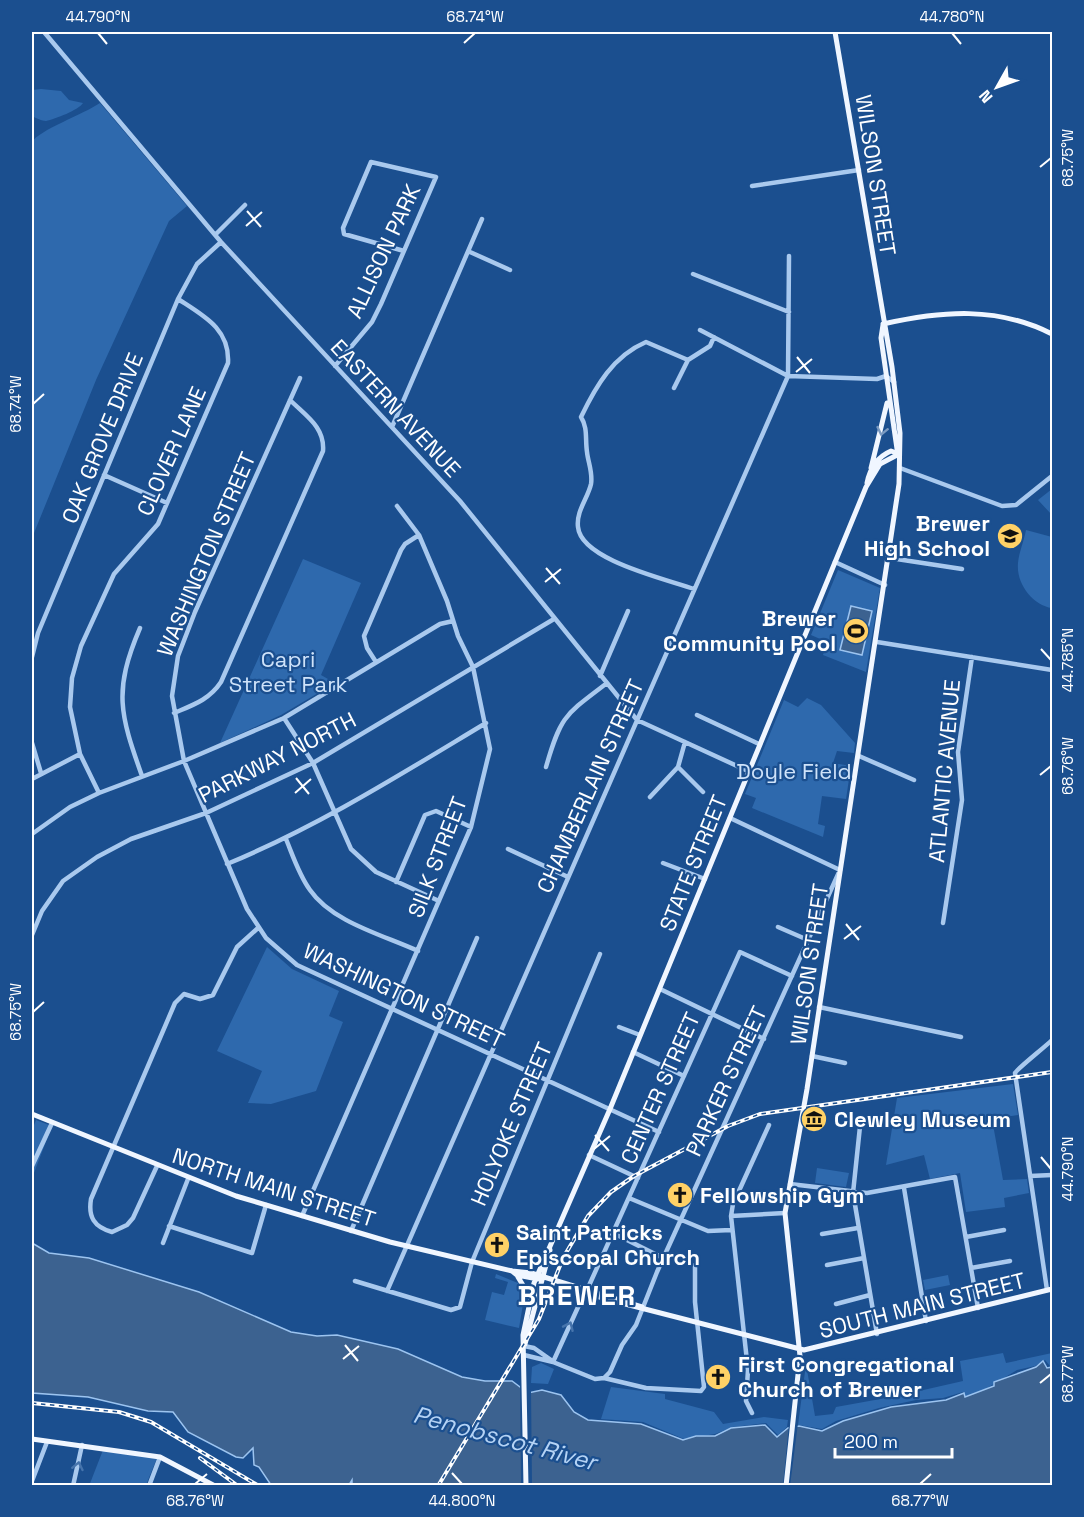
<svg xmlns="http://www.w3.org/2000/svg" width="1084" height="1517" viewBox="0 0 1084 1517" font-family="'Space Grotesk',sans-serif">
  <style>
    .green { fill: #2e69ad }
    .water { fill: #3c6290; stroke: #9cc4f0; stroke-width: 1.5 }
    .pier { fill: #1b4f8f }
    .lines { fill: none; stroke-linecap: round; stroke-linejoin: round }
    .minor { stroke: #a9c9ee; stroke-width: 4.5 }
    .major { stroke: #f0f6ff; stroke-width: 5 }
    .rail-casing { stroke: #fff; stroke-width: 4 }
    .rail { stroke: #1b4f8f; stroke-width: 1.5; stroke-dasharray: 4.5; stroke-linecap: butt }
    .oneway { stroke: #7b9ac1 }
    .oneway2 { stroke: #4674ac }
    .ticks { fill: none; stroke: #fff; stroke-width: 2 }
    .labels { text-anchor: middle; dominant-baseline: central; stroke-width: 4.5; stroke-linejoin: round; paint-order: stroke }
    .street-label { font-size: 22px; fill: #fff; stroke: #1b4f8f }
    .poi-label { font-size: 22px; font-weight: bold; fill: #fff; stroke: #1b4f8f; text-anchor: start }
    .park-label { font-size: 22px; fill: #cfe3fa; stroke: #1b4f8f }
    .water-label { font-size: 24px; font-style: italic; fill: #b5d3f5; stroke: #1b4f8f }
    .district-label { font-size: 28px; font-weight: bold; letter-spacing: 1.5px; fill: #fff; stroke: #1b4f8f }
    .neatline { fill: none; stroke: #fff; stroke-width: 2 }
    .ticks-label { font-size: 15px; text-anchor: middle; fill: #fff }
  </style>
  <rect width="100%" height="100%" fill="#1b4f8f"/>
  <path class="green" d="M 41,89 L 61,91 L 69,100 L 83,103 C 79,110 55,119 46,121 C 42,121 36,118 32,116 L 32,90 Z
    M 100,103 L 187,206 L 169,221 L 96,380 L 32,538 L 32,142 C 39,130 84,114 100,103 Z
    M 1052,489 L 1052,515 L 1038,500 Z
    M 1026,530 L 1052,537 L 1052,608 C 1033,605 1016,584 1018,563 C 1019,552 1024,541 1026,530 Z
    M 303,559 L 361,583 L 321,675 L 335,683 L 281,715 L 220,743 Z
    M 838,570 L 880,588 L 866,672 L 823,655 L 827,642 L 811,635 Z
    M 807,698 L 821,705 L 855,743 L 854,753 L 837,751 L 833,763 L 851,766 L 846,799 L 822,796 L 818,824 L 825,826 L 823,837 L 752,808 L 756,798 L 745,794 L 784,700 L 798,707 Z
    M 267,947 L 292,969 L 339,991 L 329,1016 L 343,1022 L 316,1091 L 271,1104 L 248,1103 L 262,1071 L 217,1051 Z
    M 1013,1084 L 1018,1115 L 992,1119 L 1003,1180 L 1027,1179 L 1029,1193 L 1004,1198 L 1005,1207 L 966,1212 L 960,1173 L 930,1179 L 924,1155 L 886,1165 L 897,1098 Z
    M 36,1120 L 52,1126 L 32,1178 L 32,1130 Z
    M 817,1168 L 849,1173 L 846,1187 L 815,1183 Z
    M 496,1274 L 518,1283 L 525,1292 L 519,1328 L 485,1320 L 492,1292 L 504,1295 L 508,1282 L 495,1278 Z
    M 948,1275 L 950,1285 L 925,1290 L 923,1280 Z
    M 1003,1353 L 1006,1363 L 1052,1353 L 1052,1365 L 1050,1366 L 1045,1360 L 1035,1366 L 1017,1370 L 979,1393 L 965,1397 L 963,1392 L 943,1398 L 916,1400 L 879,1408 L 836,1421 L 822,1429 L 798,1425 L 806,1364 L 815,1416 L 833,1414 L 836,1407 L 897,1396 L 963,1381 L 960,1361 Z
    M 541,1363 L 554,1369 L 548,1384 L 531,1383 L 532,1367 Z
    M 611,1387 L 665,1394 L 665,1399 L 714,1412 L 723,1424 L 764,1417 L 788,1420 L 787,1427 L 778,1435 L 766,1423 L 733,1427 L 715,1434 L 684,1439 L 643,1422 L 601,1419 Z
    M 103,1450 L 157,1458 L 146,1485 L 89,1486 Z"/>
  <path class="water" d="M 851,606 L 872,611 L 862,655 L 840,650 Z
    M 32,1243 L 49,1253 L 89,1258 L 199,1292 L 291,1332 L 317,1336 L 337,1335 L 398,1349 L 462,1377 L 485,1381 L 512,1381 L 528,1393 L 542,1390 L 561,1395 L 574,1412 L 588,1420 L 641,1424 L 683,1440 L 696,1436 L 715,1436 L 731,1428 L 765,1425 L 777,1437 L 788,1428 L 799,1426 L 822,1431 L 843,1421 L 891,1407 L 946,1400 L 964,1393 L 965,1397 L 994,1386 L 994,1382 L 1036,1367 L 1043,1361 L 1047,1368 L 1052,1367 L 1052,1485 L 352,1486 L 352,1480 L 349,1485 L 271,1485 L 259,1467 L 254,1465 L 253,1448 L 243,1458 L 236,1457 L 188,1432 L 173,1412 L 148,1411 L 88,1397 L 32,1393 Z"/>
  <path class="pier" d="M 520,1384 L 531,1390 L 532,1485 L 521,1485 Z
    M 798,1423 L 790,1486 L 783,1485 L 789,1424 Z"/>
  <g class="lines">
    <path class="minor" d="M 44,32 L 221,242 L 460,501 L 637,720 L 748,771
      M 752,186 L 859,170
      M 215,235 L 245,205
      M 470,252 L 510,270
      M 693,274 L 789,312
      M 700,330 L 788,376 L 877,379 L 886,376 L 894,382
      M 688,360 L 646,342 C 613,356 596,386 581,417 C 588,428 585,439 587,452 C 588,462 593,473 591,484 C 588,498 576,511 578,527 C 581,560 666,579 694,589
      M 688,360 L 710,346 L 714,337
      M 335,366 L 372,322 L 381,304 L 436,177 L 371,162 L 343,228 L 344,234 L 404,251
      M 300,378 L 195,612 L 178,656 L 172,696 L 184,761 L 247,909 L 266,938 L 297,965 L 659,1132
      M 674,388 L 688,360
      M 392,427 L 482,219
      M 900,468 L 1002,506 L 1016,505 L 1052,476
      M 104,475 L 167,503
      M 890,558 L 962,569
      M 835,562 L 885,585
      M 140,628 C 113,691 120,714 142,776
      M 877,642 L 1052,670
      M 32,657 L 38,633 L 178,299 L 197,264 L 221,242
      M 376,662 L 367,648 L 364,636 L 401,550 L 405,544 L 419,535
      M 600,676 L 628,611
      M 174,713 C 193,705 209,700 221,682 L 323,451 C 325,427 306,416 290,400
      M 697,715 L 759,744
      M 284,718 L 313,763 L 351,849 L 376,872 L 439,901
      M 32,743 L 41,773
      M 859,756 L 914,780
      M 546,767 C 561,715 565,715 607,683
      M 678,767 L 703,792
      M 32,779 L 80,754
      M 99,793 L 80,754 L 70,707 L 72,678 L 81,646 L 114,574 L 158,524 L 228,363 C 230,329 204,316 178,299
      M 650,797 L 678,767 L 685,742
      M 32,834 L 70,807 L 99,793 L 184,761 L 284,718 L 440,624 L 453,621
      M 286,839 C 293,856 299,875 310,890 C 332,922 383,935 418,951
      M 508,849 L 568,877
      M 663,863 L 705,879
      M 227,864 C 319,826 401,774 486,723
      M 396,882 L 425,815 L 436,811 L 471,827
      M 943,923 L 962,800 L 958,752 L 972,657
      M 778,927 L 808,940
      M 32,935 L 42,911 L 63,881 L 97,857 L 131,839 L 206,813 L 313,763 L 554,619
      M 660,989 L 764,1039
      M 819,1007 L 961,1037
      M 619,1027 L 640,1035
      M 633,1052 L 684,1076
      M 812,1056 L 845,1063
      M 861,1117 L 853,1193 L 877,1334
      M 589,1155 L 638,1178
      M 32,1166 L 52,1123
      M 157,1166 L 133,1218 L 127,1225 L 112,1232 C 94,1227 88,1217 91,1199 L 175,1003 L 184,994 L 200,999 L 213,995 L 237,947 L 258,928
      M 1030,1176 L 1052,1175
      M 790,1184 L 867,1193 L 955,1177 L 978,1308
      M 904,1188 L 926,1321
      M 629,1198 L 708,1231 L 731,1230
      M 302,1216 L 471,827 L 490,749 L 473,667 L 458,636 L 447,601 L 419,535 L 397,506
      M 731,1216 L 785,1213
      M 169,1226 L 252,1253 L 266,1205
      M 351,1231 L 477,938
      M 613,1233 L 663,1258
      M 822,1234 L 858,1228
      M 966,1237 L 1004,1230
      M 163,1243 L 188,1179
      M 827,1265 L 864,1258
      M 971,1268 L 1010,1261
      M 355,1281 L 451,1310 L 460,1307 L 472,1262 L 600,954
      M 587,1290 L 740,952 L 792,976
      M 1047,1290 L 1015,1073 C 1017,1069 1045,1047 1052,1040
      M 387,1291 L 788,376 L 789,256
      M 836,1304 L 870,1295
      M 524,1346 L 534,1348 L 551,1360
      M 524,1355 L 553,1362 L 595,1379 L 604,1378 L 646,1388 L 701,1391 L 704,1387 L 695,1302 L 695,1265
      M 553,1362 L 579,1305 L 588,1294
      M 604,1378 L 610,1372 L 622,1345 L 636,1325 L 657,1272 L 840,870 L 730,818
      M 752,1413 L 746,1401 L 748,1370 L 731,1216 L 733,1204 L 769,1125
      M 32,1481 L 47,1442
      M 73,1486 L 82,1445
      M 149,1486 L 160,1457"/>
    <path class="major" d="M 883,324 C 942,311 997,306 1052,334
      M 883,325 L 881,338 L 897,449
      M 871,468 L 887,403
      M 867,483 C 870,468 877,457 891,451 L 899,454
      M 32,1114 L 236,1196 L 390,1242 L 512,1271 L 531,1273 L 642,1307
      M 512,1271 L 517,1275 L 538,1279
      M 518,1277 L 530,1297
      M 573,1288 L 602,1298 L 804,1350 L 1052,1289
      M 525,1344 L 550,1250
      M 32,1439 L 160,1457 L 215,1486
      M 526,1486 L 523,1335 L 534,1283 L 610,1109 L 866,487 L 880,464 L 899,454
      M 786,1486 L 800,1356 L 785,1213 L 807,1089 L 899,484 L 900,433 L 892,367 L 835,32"/>
    <g class="rail-casing">
      <path id="rail" d="M 32,1403 L 119,1412 L 151,1422 L 259,1486
        M 200,1458 L 238,1486
        M 438,1486 L 539,1319 L 563,1258 L 588,1216 L 611,1192 L 634,1176 L 728,1126 L 760,1114 L 1052,1072"/>
    </g>
    <use href="#rail" class="rail"/>
  </g>
  <defs><path id="oneway-chevron" d="M-2-3.5L2.5 0L-2 3.5" fill="none" stroke-width="1.6" stroke-linecap="round" stroke-linejoin="round" transform="scale(1.5)"/></defs>
  <use class="oneway" href="#oneway-chevron" transform="translate(882 431) rotate(102)"/>
  <g class="oneway2">
    <use href="#oneway-chevron" transform="translate(569 1326) rotate(-66)"/>
    <use href="#oneway-chevron" transform="translate(78 1466) rotate(-78)"/>
  </g>
  <path class="ticks" d="M 98,33 L 107,44M 952,33 L 961,44M 464,43 L 475,33M 1040,167 L 1051,158M 247,211 L 261,227M 246,226 L 262,212M 797,357 L 810,373M 796,372 L 812,359M 33,404 L 44,394M 546,568 L 560,584M 545,582 L 561,569M 1041,649 L 1051,660M 1040,775 L 1051,766M 296,778 L 309,794M 295,793 L 311,779M 846,924 L 859,940M 844,939 L 861,926M 33,1012 L 44,1002M 595,1135 L 609,1151M 594,1149 L 610,1136M 1041,1157 L 1051,1169M 345,1345 L 358,1361M 343,1359 L 359,1346M 1040,1383 L 1051,1374M 452,1473 L 462,1484M 195,1484 L 207,1474M 920,1484 L 931,1474"/>
  <defs>
    <g id="school-disc" transform="scale(1.35)"><circle r="9.5" fill="#ffd166" stroke="#1b4f8f"/><path d="M0-5L7-2L0 1L-7-2ZM-4 1L0 2.5L4 1V4Q0 6-4 4Z" fill="#111"/></g>
    <g id="stadium-disc" transform="scale(1.35)"><circle r="9.5" fill="#ffd166" stroke="#1b4f8f"/><path d="M0-5a6.5 5 0 1 0 0 10a6.5 5 0 1 0 0-10ZM-3.5-1.8h7v3.6h-7Z" fill="#111"/></g>
    <g id="museum-disc" transform="scale(1.35)"><circle r="9.5" fill="#ffd166" stroke="#1b4f8f"/><path d="M0-6L6-3V-2H-6V-3ZM-5-1h2V3h-2ZM-1-1h2V3h-2ZM3-1h2V3H3ZM-6 4H6V6H-6Z" fill="#111"/></g>
    <g id="church-disc" transform="scale(1.35)"><circle r="9.5" fill="#ffd166" stroke="#1b4f8f"/><path d="M-1.2-6h2.4v3.5h3.3v2.4h-3.3V6h-2.4V-.1h-3.3v-2.4h3.3Z" fill="#111"/></g>
  </defs>
  <g fill-rule="evenodd">
    <use href="#school-disc" x="1010" y="536"/>
    <use href="#stadium-disc" x="856" y="631"/>
    <use href="#museum-disc" x="814" y="1119"/>
    <use href="#church-disc" x="680" y="1195"/>
    <use href="#church-disc" x="497" y="1245"/>
    <use href="#church-disc" x="718" y="1377"/>
  </g>
  <g class="labels">
    <g class="street-label">
      <text transform="translate(876 175) rotate(81)">WILSON STREET</text>
      <text transform="translate(383 251) rotate(-65)">ALLISON PARK</text>
      <text transform="translate(396 408) rotate(47)">EASTERN AVENUE</text>
      <text transform="translate(102 438) rotate(-68)">OAK GROVE DRIVE</text>
      <text transform="translate(171 451) rotate(-66)">CLOVER LANE</text>
      <text transform="translate(206 554) rotate(-67)">WASHINGTON STREET</text>
      <text transform="translate(277 757) rotate(-27)">PARKWAY NORTH</text>
      <text transform="translate(944 771) rotate(-85)">ATLANTIC AVENUE</text>
      <text transform="translate(590 786) rotate(-66)">CHAMBERLAIN STREET</text>
      <text transform="translate(437 857) rotate(-69)">SILK STREET</text>
      <text transform="translate(693 863) rotate(-68)">STATE STREET</text>
      <text transform="translate(809 964) rotate(-82)">WILSON STREET</text>
      <text transform="translate(404 995) rotate(25)">WASHINGTON STREET</text>
      <text transform="translate(726 1081) rotate(-65)">PARKER STREET</text>
      <text transform="translate(660 1088) rotate(-66)">CENTER STREET</text>
      <text transform="translate(511 1124) rotate(-67)">HOLYOKE STREET</text>
      <text transform="translate(274 1187) rotate(18)">NORTH MAIN STREET</text>
      <text transform="translate(922 1305) rotate(-14)">SOUTH MAIN STREET</text>
    </g>
    <g class="poi-label">
      <text x="990" y="523" text-anchor="end">Brewer<tspan x="990" dy="25">High School</tspan></text>
      <text x="836" y="618" text-anchor="end">Brewer<tspan x="836" dy="25">Community Pool</tspan></text>
      <text x="834" y="1119">Clewley Museum</text>
      <text x="700" y="1195">Fellowship Gym</text>
      <text x="516" y="1232">Saint Patricks<tspan x="516" dy="25">Episcopal Church</tspan></text>
      <text x="738" y="1364">First Congregational<tspan x="738" dy="25">Church of Brewer</tspan></text>
    </g>
    <g class="park-label">
      <text x="288" y="659">Capri<tspan x="288" dy="25">Street Park</tspan></text>
      <text x="794" y="771">Doyle Field</text>
    </g>
    <g class="water-label">
      <text transform="translate(505 1438) rotate(15)">Penobscot River</text>
    </g>
    <g class="district-label">
      <text x="577" y="1295">BREWER</text>
    </g>
  </g>
  <rect width="1084" height="1517" fill="none" stroke="#1b4f8f" stroke-width="66"/>
  <g transform="translate(997 87) rotate(230)" stroke="#1b4f8f" stroke-width="4.5" paint-order="stroke">
  <path d="M0-4.5L10 22L0 15L-10 22Z" fill="#ffffff"/>
  <text y="-9" font-size="16" font-weight="bold" text-anchor="middle" fill="#ffffff">N</text>
  </g>
  <path d="M835 1448v9h117v-9" fill="none" stroke="#ffffff" stroke-width="3"/>
  <text x="844" y="1448" font-size="18" fill="#ffffff" stroke="#1b4f8f" stroke-width="4.5" paint-order="stroke">200 m</text>
  <rect x="33" y="33" width="1018" height="1451" class="neatline"/>
  <g class="ticks-label">
    <text x="98" y="22">44.790°N</text>
    <text x="475" y="22">68.74°W</text>
    <text x="952" y="22">44.780°N</text>
    <text transform="translate(1068 158) rotate(-90)" y="5">68.75°W</text>
    <text transform="translate(16 404) rotate(-90)" y="5">68.74°W</text>
    <text transform="translate(1068 660) rotate(-90)" y="5">44.785°N</text>
    <text transform="translate(1068 766) rotate(-90)" y="5">68.76°W</text>
    <text transform="translate(16 1012) rotate(-90)" y="5">68.75°W</text>
    <text transform="translate(1068 1169) rotate(-90)" y="5">44.790°N</text>
    <text transform="translate(1068 1374) rotate(-90)" y="5">68.77°W</text>
    <text x="195" y="1506">68.76°W</text>
    <text x="462" y="1506">44.800°N</text>
    <text x="920" y="1506">68.77°W</text>
  </g>
</svg>
